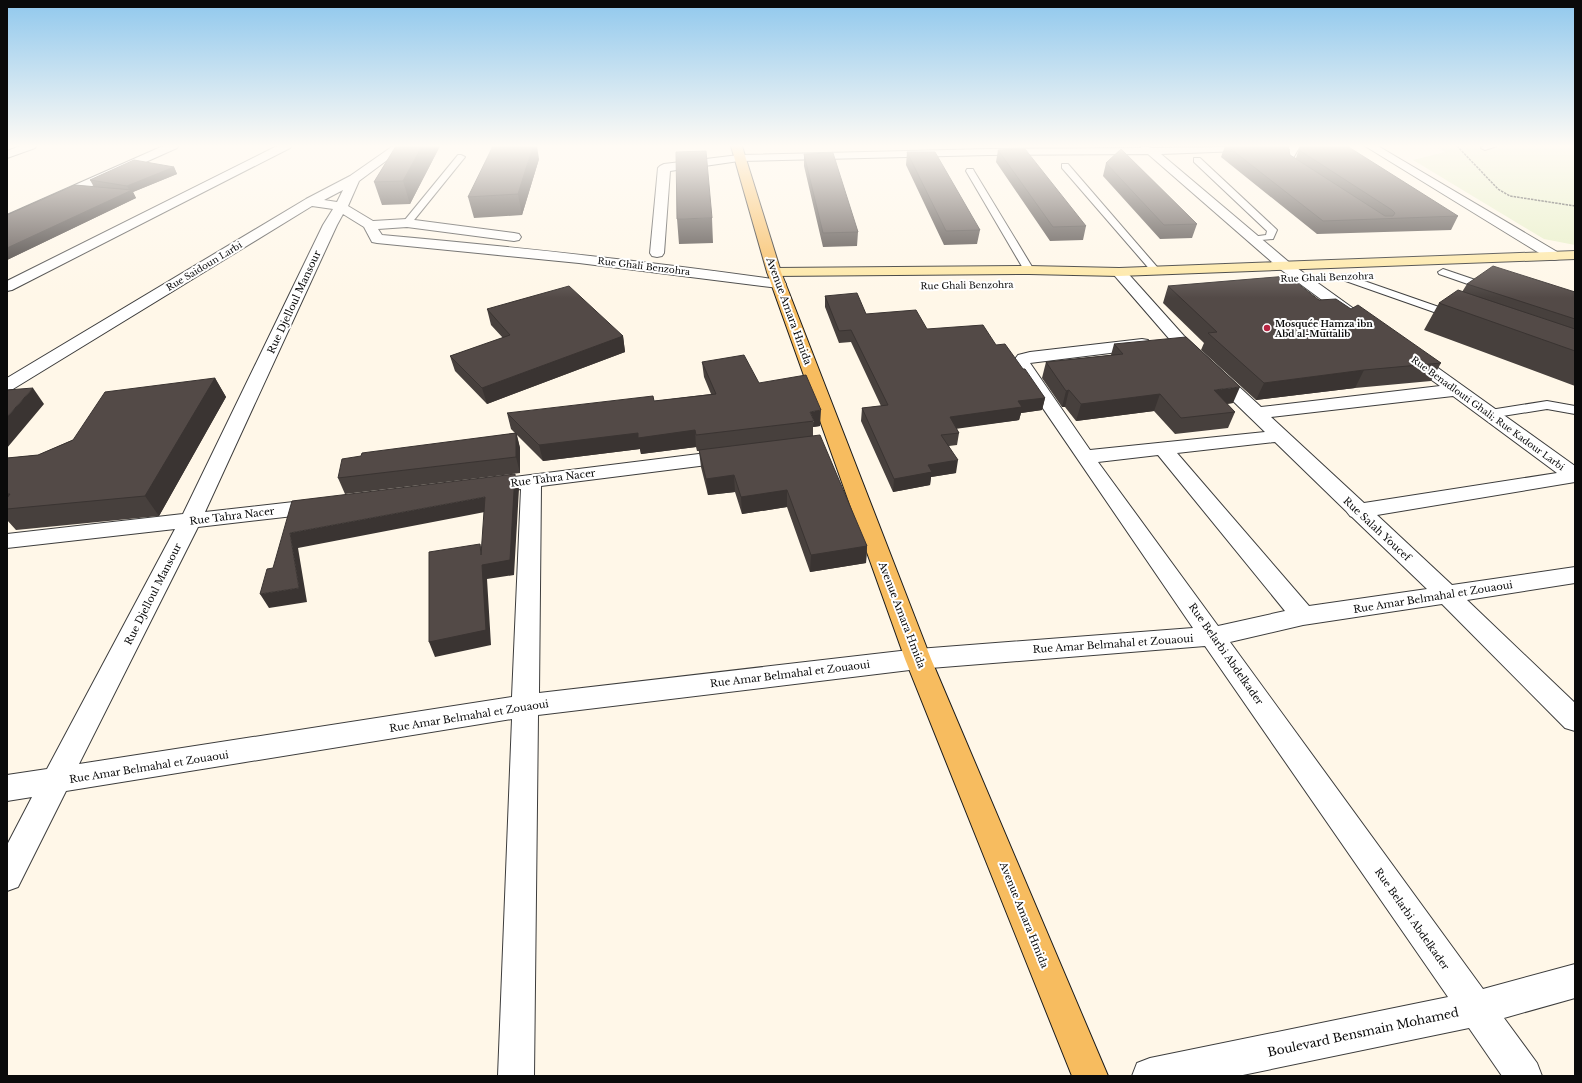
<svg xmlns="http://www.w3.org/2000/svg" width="1582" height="1083" viewBox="0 0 1582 1083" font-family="'Libre Baskerville',serif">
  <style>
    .pitch { fill: #e6efc5 }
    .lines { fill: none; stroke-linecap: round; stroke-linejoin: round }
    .service-casing { stroke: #3d3d3d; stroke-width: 2 }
    .minor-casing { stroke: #3d3d3d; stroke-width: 2 }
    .secondary-casing { stroke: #2c2c2c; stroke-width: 2 }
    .primary-casing { stroke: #1b1b1b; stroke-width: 2 }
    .path { stroke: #2c2c2c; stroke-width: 1.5; stroke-dasharray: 2.5 1; stroke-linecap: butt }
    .service { fill: #fff; fill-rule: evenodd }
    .minor { fill: #fff; fill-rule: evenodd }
    .secondary { fill: #fee7a3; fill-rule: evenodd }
    .primary { fill: #f7bc5f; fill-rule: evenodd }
    .wall { fill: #47403d }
    .shaded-wall { fill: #3a3432 }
    .building { fill: #534a47; stroke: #3a3432 }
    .poi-dot { fill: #b72542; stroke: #fff; stroke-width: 1.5 }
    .labels { text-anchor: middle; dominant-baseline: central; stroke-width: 4; stroke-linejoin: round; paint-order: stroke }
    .far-street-label { font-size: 9px; fill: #0a0a0a; stroke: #fff }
    .far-poi-label { font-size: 9px; font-weight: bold; fill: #0a0a0a; stroke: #fff; text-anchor: start }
    .street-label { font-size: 10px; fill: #0a0a0a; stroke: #fff }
    .near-street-label { font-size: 12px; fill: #0a0a0a; stroke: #fff }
  </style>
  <rect width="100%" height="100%" fill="#fff7e8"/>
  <path class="pitch" d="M 1435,146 L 1575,146 L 1575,245 L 1544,239 L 1413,160 L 1445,152 Z"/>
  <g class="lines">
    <g class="service-casing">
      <path id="service" d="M 1292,146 L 1300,146 L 1292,160 L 1302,168 L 1302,172 L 1296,172 L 1284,161 Z
        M 1483,146 L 1497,146 L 1485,150 L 1481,148 Z
        M 458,155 L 461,155 L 465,157 L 410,225 L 404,225 L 402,223 L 404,221 Z
        M 1194,158 L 1200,158 L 1275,228 L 1277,230 L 1273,239 L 1251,241 L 1249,239 L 1251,237 L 1266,235 L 1267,231 L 1194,162 Z
        M 1062,164 L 1068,164 L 1158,268 L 1160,270 L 1158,272 L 1152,272 L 1062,168 Z
        M 967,169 L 973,169 L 974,171 L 1034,270 L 1032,272 L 1029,273 L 1024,270 L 966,171 Z
        M 1443,269 L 1493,286 L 1494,288 L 1493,290 L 1485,290 L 1439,274 L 1438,272 Z
        M 1344,274 L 1459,314 L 1460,316 L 1455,319 L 1451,318 L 1340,279 L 1339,277 L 1340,275 Z
        M 1547,401 L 1575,406 L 1575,414 L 1547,409 L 1490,418 L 1486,417 L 1484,414 L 1486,411 L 1490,410 Z"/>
    </g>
    <g class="minor-casing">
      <path id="minor" d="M 20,146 L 36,146 L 35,148 L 7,158 L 7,151 Z
        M 163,146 L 178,146 L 177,148 L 7,224 L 7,215 Z
        M 277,146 L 291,146 L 290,148 L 12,290 L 7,291 L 7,281 Z
        M 393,146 L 406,146 L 359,181 L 348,206 L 373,221 L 407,219 L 514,233 L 519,234 L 521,237 L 519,240 L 514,241 L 407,227 L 378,229 L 382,235 C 515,247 647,261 779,280 L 784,281 L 786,284 L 784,287 L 779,288 L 579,263 L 377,243 L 372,242 L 364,227 L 343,214 L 337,225 L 205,512 L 320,499 L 327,501 L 331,506 L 327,511 L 320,513 L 198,527 L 79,764 L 512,697 L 521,489 L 489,492 L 482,491 L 479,486 L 482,481 L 489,480 L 731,450 L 738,452 L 741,456 L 738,460 L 731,462 L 541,486 L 539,693 L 918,649 L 1193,628 L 1012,363 L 1018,355 L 1030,352 L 1142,339 L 1148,340 L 1150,344 L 1148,348 L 1142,349 L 1030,363 L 1090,450 L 1265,432 L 1172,342 L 1114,275 L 1112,272 L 1114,269 L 1119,268 L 1124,269 L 1184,336 L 1261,407 L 1440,386 L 1405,361 L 1403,357 L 1405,353 L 1411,352 L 1417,353 L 1575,466 L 1575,482 L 1377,515 L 1452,585 L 1575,567 L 1575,583 L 1467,600 L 1575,703 L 1575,731 L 1565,728 L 1442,604 L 1303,625 L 1230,642 L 1483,989 L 1575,964 L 1575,998 L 1504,1018 L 1537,1063 L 1542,1076 L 1502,1076 L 1469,1028 L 1238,1076 L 1132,1076 L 1137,1063 L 1150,1058 L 1448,997 L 1205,646 L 918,669 L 538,715 L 534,1076 L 498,1076 L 512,719 L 66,791 L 18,887 L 7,891 L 7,845 L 32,797 L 7,801 L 7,775 L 47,769 L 175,529 L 7,548 L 7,534 L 183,514 L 323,225 L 333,209 L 312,206 L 13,389 L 7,390 L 7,378 L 306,199 L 350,176 ZM 343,190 L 337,202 L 324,200 ZM 1453,396 L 1557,473 L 1364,503 L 1271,417 ZM 1275,442 L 1346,511 L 1350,516 L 1352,517 L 1427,589 L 1309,606 L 1177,453 ZM 1158,455 L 1285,611 L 1218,626 L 1098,462 Z
        M 1141,146 L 1153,148 L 1300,146 L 1295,149 L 1161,154 L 1290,263 L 1361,314 L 1363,317 L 1361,320 L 1355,322 L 1349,320 L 1280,269 L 1148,154 L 988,155 L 739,161 L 670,171 L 664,253 L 662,256 L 657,257 L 652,256 L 650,253 L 658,168 L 660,166 L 664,164 L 739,155 L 988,149 L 1141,148 Z
        M 1365,146 L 1378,146 L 1559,253 L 1561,256 L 1559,259 L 1554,260 L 1549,259 Z"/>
    </g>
    <g class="secondary-casing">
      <path id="secondary" d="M 1575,251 L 1575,259 L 1119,276 L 1029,274 L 774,276 L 769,275 L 767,272 L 769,269 L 774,268 L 1029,266 L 1119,268 Z"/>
    </g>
    <g class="primary-casing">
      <path id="primary" d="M 731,146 L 742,146 L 781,272 L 931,659 L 1108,1076 L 1072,1076 L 905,659 L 767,272 Z"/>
    </g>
    <path class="path" d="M 1457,146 L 1498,189 L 1510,196 L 1575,206"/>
    <use href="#service" class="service"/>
    <use href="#minor" class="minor"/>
    <use href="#secondary" class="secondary"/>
    <use href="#primary" class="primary"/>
  </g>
  <path class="wall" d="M 396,146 L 440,146 L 410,204 L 382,205 L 374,182 Z
    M 1225,146 L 1289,146 L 1288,147 L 1290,155 L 1296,158 L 1300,146 L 1458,216 L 1451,230 L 1317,234 L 1221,157 Z
    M 998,150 L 1086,226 L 1083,240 L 1050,241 L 996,162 Z
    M 907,152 L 980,230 L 977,244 L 944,245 L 906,165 Z
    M 804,154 L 858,232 L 857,246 L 823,247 L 804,166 Z
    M 539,159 L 522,215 L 474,218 L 468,197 Z
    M 1106,163 L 1197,224 L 1192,238 L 1160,239 L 1103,176 Z
    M 174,167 L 177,174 L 133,192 L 136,198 L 7,260 L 7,215 L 94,187 L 90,180 Z
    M 712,218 L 713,243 L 679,244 L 677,219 Z
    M 1467,284 L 1575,292 L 1575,386 L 1424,330 L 1439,303 L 1462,292 Z
    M 1168,286 L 1319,300 L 1351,309 L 1441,363 L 1431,381 L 1355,388 L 1256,400 L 1201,350 L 1204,343 L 1163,303 Z
    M 825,296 L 866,314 L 927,329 L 996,345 L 1023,369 L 1045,398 L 1042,410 L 1021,413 L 1019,420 L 956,428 L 959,433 L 957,445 L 949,446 L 956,473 L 931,477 L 930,485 L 893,492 L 861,421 L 862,408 L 881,406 L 851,342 L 839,343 L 825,307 Z
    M 487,309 L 623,336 L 625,352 L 487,404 L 455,371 L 450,356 L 503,338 L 491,325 Z
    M 1114,344 L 1233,403 L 1227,404 L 1235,412 L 1228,428 L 1175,434 L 1154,411 L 1076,421 L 1065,407 L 1062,407 L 1042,378 L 1046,362 L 1111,355 Z
    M 702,362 L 759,383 L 820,426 L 813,427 L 813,436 L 867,546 L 866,563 L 810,572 L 787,507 L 742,514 L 735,492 L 708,495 L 701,467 L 699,451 L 697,451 L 696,447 L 641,454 L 640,449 L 543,461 L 517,435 L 520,448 L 520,473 L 345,494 L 338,478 L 361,456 L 515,433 L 511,429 L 507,413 L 654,401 L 711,394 L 704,377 Z
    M 215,378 L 226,397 L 159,516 L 16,530 L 7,520 L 7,458 L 38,455 Z"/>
  <path class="shaded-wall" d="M 422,146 L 440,146 L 410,204 L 403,181 Z
    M 533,146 L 537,146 L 539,159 L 522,215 L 518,194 Z
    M 174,167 L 177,174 L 133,192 L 136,198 L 7,260 L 7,248 L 130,191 L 127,186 Z
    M 623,336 L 625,352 L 487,404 L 482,388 Z
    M 1364,370 L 1355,388 L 1256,400 L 1264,383 Z
    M 215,378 L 226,397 L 159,516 L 145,496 Z
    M 1240,387 L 1233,403 L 1207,406 L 1214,390 Z
    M 33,388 L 44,404 L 7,448 L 7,417 Z
    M 1069,390 L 1065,407 L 1062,407 L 1066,391 Z
    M 1160,394 L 1154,411 L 1076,421 L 1081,404 Z
    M 1045,398 L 1042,410 L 1021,413 L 1019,420 L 948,430 L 950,417 L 1018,401 Z
    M 821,410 L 820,426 L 813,427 L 814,421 L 810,412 Z
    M 695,430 L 696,447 L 641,454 L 640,449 L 543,461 L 539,445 L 638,433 Z
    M 516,433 L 520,448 L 520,473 L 516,457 Z
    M 958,460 L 956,473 L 931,477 L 930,485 L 893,492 L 894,479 L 928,465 Z
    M 515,474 L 519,489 L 514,575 L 487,579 L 491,645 L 435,657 L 429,642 L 481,555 L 480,544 L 485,559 Z
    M 734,475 L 735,492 L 708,495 L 706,479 Z
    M 787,490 L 787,507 L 742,514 L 741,497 Z
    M 485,497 L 490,511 L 298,548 L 307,602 L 269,608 L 260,594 L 299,588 L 290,533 Z
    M 867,546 L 866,563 L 810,572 L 811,555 Z"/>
  <path class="building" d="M 396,146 L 422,146 L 403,181 L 374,182 Z
    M 493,146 L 533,146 L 518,194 L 468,197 Z
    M 1227,146 L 1288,146 L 1290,155 L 1385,216 L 1393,216 L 1395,213 L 1392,210 L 1299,150 L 1301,146 L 1347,146 L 1458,216 L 1323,221 Z
    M 1025,149 L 1086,226 L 1053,227 L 998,150 Z
    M 1121,149 L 1197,224 L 1164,225 L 1106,163 Z
    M 706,151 L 712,218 L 677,219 L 676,152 Z
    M 907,152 L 935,152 L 980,230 L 946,231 Z
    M 833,153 L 858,232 L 823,233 L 804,154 Z
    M 134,160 L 174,167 L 127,186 L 90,180 Z
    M 75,185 L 132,190 L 7,248 L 7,215 Z
    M 1493,266 L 1575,292 L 1575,319 L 1467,284 Z
    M 1288,276 L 1319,300 L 1336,299 L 1351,309 L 1358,305 L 1441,363 L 1364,370 L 1264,383 L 1208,333 L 1217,332 L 1168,286 Z
    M 569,286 L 623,336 L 482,388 L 450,356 L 510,335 L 487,309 Z
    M 1458,290 L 1575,329 L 1575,351 L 1439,303 Z
    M 857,293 L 866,314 L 916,310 L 927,329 L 983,325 L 996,345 L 1005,344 L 1023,369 L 1025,369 L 1045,398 L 1018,401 L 1022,407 L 950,417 L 959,433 L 941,435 L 958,460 L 928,465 L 932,472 L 894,479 L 862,408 L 888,405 L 851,330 L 839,331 L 825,296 Z
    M 1186,337 L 1240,387 L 1214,390 L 1235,412 L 1181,418 L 1160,394 L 1081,404 L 1069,390 L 1066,391 L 1046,362 L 1123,354 L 1114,344 Z
    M 744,355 L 759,383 L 806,375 L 821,410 L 810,412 L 814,421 L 696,435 L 695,430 L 638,438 L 638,433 L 539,445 L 507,413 L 653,396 L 654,401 L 716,394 L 702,362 Z
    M 215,378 L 145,496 L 7,509 L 7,498 L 10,494 L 7,494 L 7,458 L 38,455 L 73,440 L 105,392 Z
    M 33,388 L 7,417 L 7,390 Z
    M 516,433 L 516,457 L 338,478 L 342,459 L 361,456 L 362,453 Z
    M 820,435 L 867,546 L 811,555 L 787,490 L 741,497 L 734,475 L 706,479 L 699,450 Z
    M 515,474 L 510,560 L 482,565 L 486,630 L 429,642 L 429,552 L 480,544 L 481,555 L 485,497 L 290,533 L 299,588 L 260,594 L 267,569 L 273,568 L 292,501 Z"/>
  <linearGradient id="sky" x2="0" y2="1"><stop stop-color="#90c8ed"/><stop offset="0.49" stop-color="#fffbf5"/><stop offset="1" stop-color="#fffbf5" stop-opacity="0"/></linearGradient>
  <rect width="1582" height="298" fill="url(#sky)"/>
  <circle class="poi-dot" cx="1267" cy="328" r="4"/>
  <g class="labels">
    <g class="far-street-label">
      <text transform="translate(204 266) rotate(-31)">Rue Saidoun Larbi</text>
      <text transform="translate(644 266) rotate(7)">Rue Ghali Benzohra</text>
      <text transform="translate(1327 277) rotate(-2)">Rue Ghali Benzohra</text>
      <text transform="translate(967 285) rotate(-1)">Rue Ghali Benzohra</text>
      <text transform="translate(1488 413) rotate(36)">Rue Benadlouti Ghali; Rue Kadour Larbi</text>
    </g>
    <g class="far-poi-label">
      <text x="1275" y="323">Mosquée Hamza ibn<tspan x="1275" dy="10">Abd al-Muttalib</tspan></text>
    </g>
    <g class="street-label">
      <text transform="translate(294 302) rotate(-65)">Rue Djelloul Mansour</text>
      <text transform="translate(789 311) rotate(70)">Avenue Amara Hmida</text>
      <text transform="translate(553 478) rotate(-7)">Rue Tahra Nacer</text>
      <text transform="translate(232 516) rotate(-7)">Rue Tahra Nacer</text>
      <text transform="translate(1377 529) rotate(43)">Rue Salah Youcef</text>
      <text transform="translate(153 594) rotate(-63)">Rue Djelloul Mansour</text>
      <text transform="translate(1433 597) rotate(-9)">Rue Amar Belmahal et Zouaoui</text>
      <text transform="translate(902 615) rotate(69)">Avenue Amara Hmida</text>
      <text transform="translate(1113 644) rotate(-4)">Rue Amar Belmahal et Zouaoui</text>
      <text transform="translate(1226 654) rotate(55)">Rue Belarbi Abdelkader</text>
      <text transform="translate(790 674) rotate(-7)">Rue Amar Belmahal et Zouaoui</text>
      <text transform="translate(469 716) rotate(-9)">Rue Amar Belmahal et Zouaoui</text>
      <text transform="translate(149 767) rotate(-9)">Rue Amar Belmahal et Zouaoui</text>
      <text transform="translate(1024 915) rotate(68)">Avenue Amara Hmida</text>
      <text transform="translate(1412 919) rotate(55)">Rue Belarbi Abdelkader</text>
    </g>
    <g class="near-street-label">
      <text transform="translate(1363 1032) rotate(-12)">Boulevard Bensmain Mohamed</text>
    </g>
  </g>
  <rect width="1582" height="1083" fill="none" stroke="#0a0a0a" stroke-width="16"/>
</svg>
